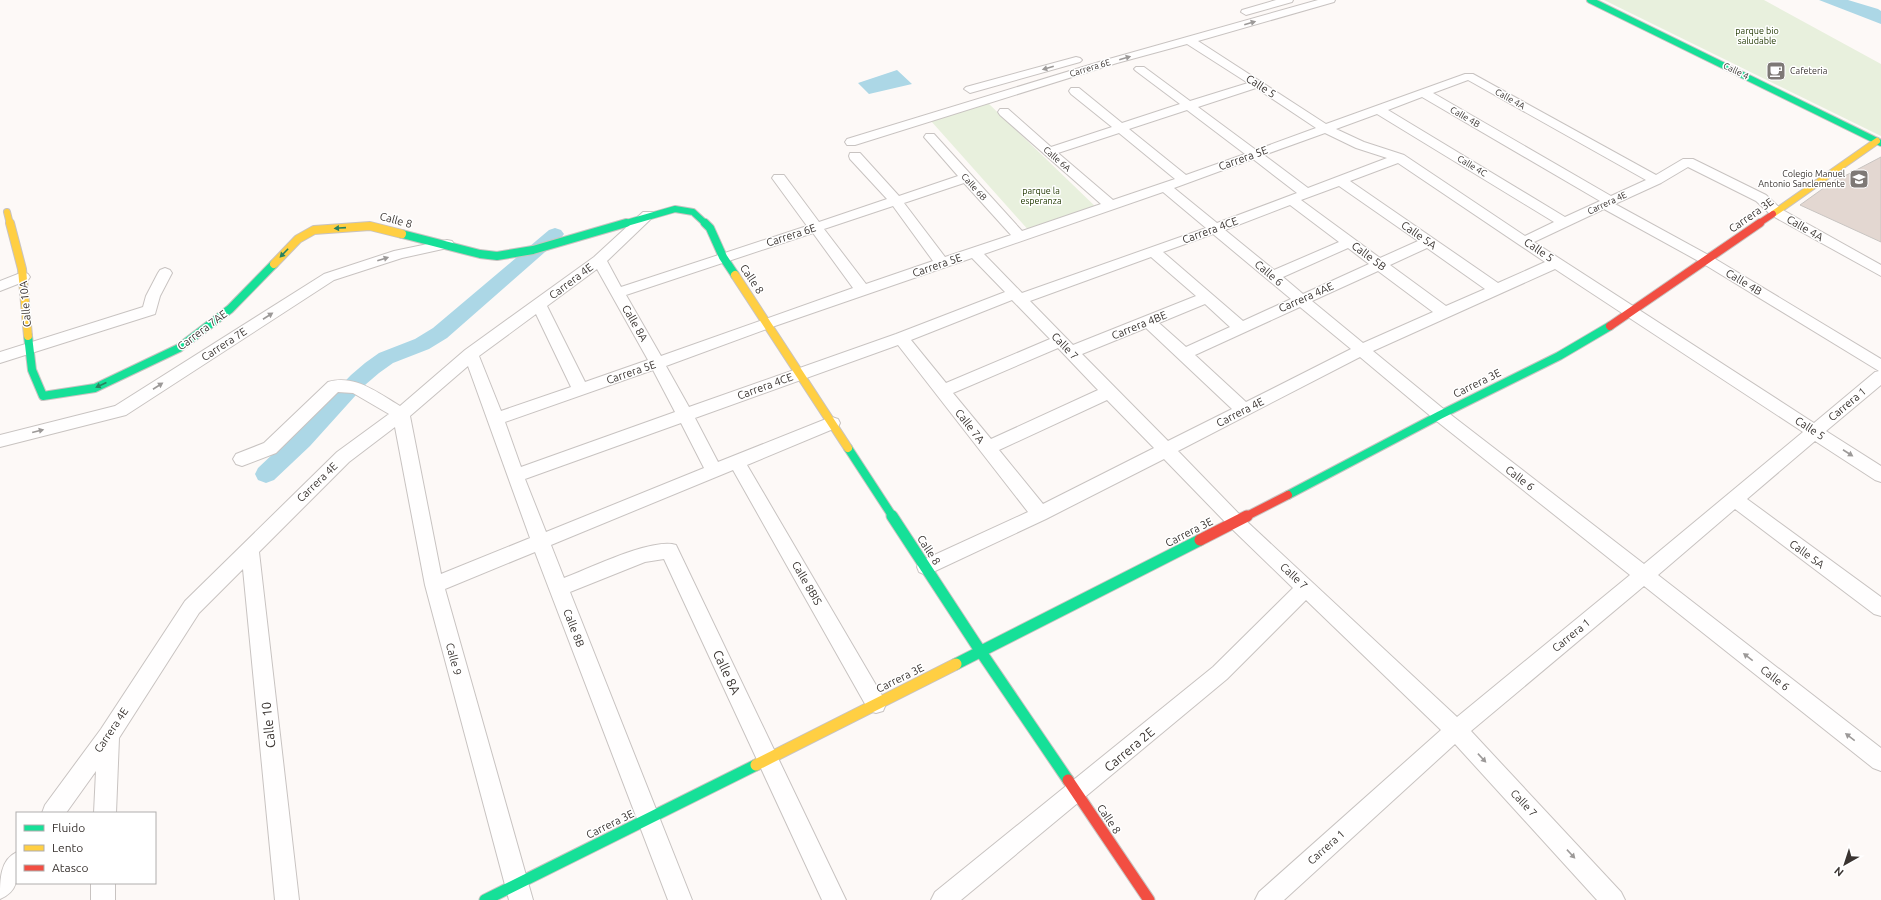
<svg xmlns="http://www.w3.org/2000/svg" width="1881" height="900" viewBox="0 0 1881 900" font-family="Ubuntu,sans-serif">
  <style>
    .green { fill: #e8f0dd }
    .water { fill: #acd7e6 }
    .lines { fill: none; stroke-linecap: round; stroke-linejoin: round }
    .canal { fill: #acd7e6; fill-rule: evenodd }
    .building { fill: #e3d7d1; stroke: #c8c4c1 }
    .street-casing { stroke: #c8c3c1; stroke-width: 2 }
    .fast-far2-casing { stroke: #c8c3c1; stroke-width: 8 }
    .fast-far1-casing { stroke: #c8c3c1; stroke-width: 10 }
    .fast-casing { stroke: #c8c3c1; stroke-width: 13 }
    .slow-far2-casing { stroke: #c8c3c1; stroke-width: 8 }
    .slow-far1-casing { stroke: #c8c3c1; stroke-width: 10 }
    .slow-casing { stroke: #c8c3c1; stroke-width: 13 }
    .jam-far2-casing { stroke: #c8c3c1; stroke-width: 8 }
    .jam-far1-casing { stroke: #c8c3c1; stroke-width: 10 }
    .jam-casing { stroke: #c8c3c1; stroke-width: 13 }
    .street { fill: #fffefe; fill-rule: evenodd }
    .fast-far2 { stroke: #16e098; stroke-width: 6 }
    .fast-far1 { stroke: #16e098; stroke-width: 8 }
    .fast { stroke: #16e098; stroke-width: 11 }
    .slow-far2 { stroke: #ffcf43; stroke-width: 6 }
    .slow-far1 { stroke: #ffcf43; stroke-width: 8 }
    .slow { stroke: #ffcf43; stroke-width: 11 }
    .jam-far2 { stroke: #f24e42; stroke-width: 6 }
    .jam-far1 { stroke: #f24e42; stroke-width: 8 }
    .jam { stroke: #f24e42; stroke-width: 11 }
    .oneway { fill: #9c9998 }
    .oneway2 { fill: #2a815f }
    .labels { text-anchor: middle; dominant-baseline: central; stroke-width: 3; stroke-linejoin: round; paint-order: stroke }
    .far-park-label { font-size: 9px; fill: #233a04; stroke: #fff }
    .far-street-label { font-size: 9px; fill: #3a3431; stroke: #fff }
    .far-poi-label { font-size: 9px; fill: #3a3431; stroke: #fff; text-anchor: start }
    .street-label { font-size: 11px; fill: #3a3431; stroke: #fff }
    .near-street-label { font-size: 13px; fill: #3a3431; stroke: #fff }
  </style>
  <rect width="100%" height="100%" fill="#fdf9f7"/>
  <path class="green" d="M 1604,0 L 1764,0 L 1881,64 L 1881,136 Z
    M 988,103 L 1099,210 L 1031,233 L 931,121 Z"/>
  <path class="water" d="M 1819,0 L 1848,0 L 1878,9 L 1881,11 L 1881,24 Z
    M 897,70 L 912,84 L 869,94 L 858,83 Z"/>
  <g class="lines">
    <path class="canal" d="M 555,228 L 561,230 L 564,234 L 561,238 L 447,338 L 429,349 L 393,363 L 379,373 L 365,385 L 310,446 L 274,480 L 266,483 L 258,480 L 255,474 L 258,468 L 294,434 L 351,375 L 365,363 L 379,353 L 415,339 L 433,328 L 549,230 Z"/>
  </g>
  <path class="building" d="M 1881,157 L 1881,242 L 1800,205 L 1839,177 L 1841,178 Z"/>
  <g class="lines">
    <g class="street-casing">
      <path id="street" d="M 1276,0 L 1293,0 L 1292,2 L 1246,15 L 1241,12 L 1242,10 Z
        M 1318,0 L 1335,0 L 1334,2 L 1198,41 L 1326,124 L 1465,74 L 1473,74 L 1656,175 L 1683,159 L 1693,159 L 1766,195 L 1781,209 L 1881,265 L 1881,276 L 1771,215 L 1756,201 L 1688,167 L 1661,183 L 1615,204 L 1712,257 L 1881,359 L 1881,385 L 1826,431 L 1881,466 L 1881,482 L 1875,480 L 1815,441 L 1747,499 L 1881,597 L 1881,616 L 1874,614 L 1735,509 L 1658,575 L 1881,748 L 1881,771 L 1873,768 L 1644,586 L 1471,731 L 1621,892 L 1625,900 L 1597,900 L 1455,744 L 1284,900 L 1255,900 L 1259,892 L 1441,730 L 1306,600 L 1227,679 L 961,900 L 931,900 L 935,892 L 1213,667 L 1293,588 L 1230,527 L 1164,459 L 1046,519 L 933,572 L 926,575 L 919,572 L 917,567 L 919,562 L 1028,512 L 898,345 L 695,418 L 718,462 L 826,419 L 832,417 L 838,419 L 840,423 L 838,427 L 747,465 L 883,697 L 886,704 L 883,711 L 876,713 L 869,711 L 733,470 L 551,545 L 564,578 C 588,569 653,537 676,545 L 846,900 L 822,900 L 664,559 L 645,562 L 570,592 L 692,900 L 668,900 L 535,552 L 445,589 L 533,900 L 509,900 L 425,585 L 395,427 L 349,462 L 259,552 L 299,900 L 275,900 L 243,569 L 199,613 L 119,738 L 116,813 L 94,813 L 96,771 L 66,813 L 42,813 L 45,805 L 101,729 L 185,601 L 337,452 L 389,414 L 353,393 L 338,392 L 276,453 L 242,466 L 236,464 L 233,459 L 236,454 L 264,443 L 328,382 C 355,374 378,393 400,406 L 465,350 L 594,257 L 643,212 L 653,212 L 655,215 L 607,261 L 621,287 L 807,226 L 772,178 L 774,175 L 784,175 L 819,222 L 887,199 L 850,159 L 849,156 L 850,153 L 860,153 L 899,196 L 958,176 L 924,137 L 926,134 L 934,134 L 1022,231 L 1101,204 L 1000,115 L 998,112 L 1000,109 L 1008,109 L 1051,147 L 1112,127 L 1071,94 L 1069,91 L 1071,88 L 1079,88 L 1122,123 L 1180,104 L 1136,71 L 1134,69 L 1136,67 L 1144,67 L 1190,101 L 1248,83 L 1187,44 L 1117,63 L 855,145 L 847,145 L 845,142 L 847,139 L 1109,59 ZM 1468,80 L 1646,180 L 1611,196 L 1433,93 ZM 1256,88 L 1316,128 L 1256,150 L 1198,107 ZM 1422,97 L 1600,201 L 1565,217 L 1388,110 ZM 1187,110 L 1245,154 L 1186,175 L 1129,129 ZM 1377,114 L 1554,222 L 1525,236 L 1404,155 L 1364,142 L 1336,129 ZM 1119,133 L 1175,179 L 1113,200 L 1058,153 ZM 1325,133 L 1356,148 L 1387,158 L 1308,188 L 1264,155 ZM 1253,159 L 1297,193 L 1217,223 L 1174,188 ZM 1398,163 L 1545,262 L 1498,283 L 1350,181 ZM 964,183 L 1011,235 L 945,257 L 904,203 ZM 1339,186 L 1418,241 L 1380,258 L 1301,200 ZM 1163,192 L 1206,228 L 1022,293 L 984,254 ZM 1290,205 L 1339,242 L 1274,270 L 1225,230 ZM 893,206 L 933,261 L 866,284 L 824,229 ZM 1604,209 L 1702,263 L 1879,371 L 1875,372 L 1814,423 L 1534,242 ZM 813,233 L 853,288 L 661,356 L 626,295 ZM 1213,234 L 1291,299 L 1243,321 L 1163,252 ZM 1348,248 L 1369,264 L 1303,294 L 1283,277 ZM 1427,248 L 1485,289 L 1446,306 L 1390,265 ZM 1151,257 L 1196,296 L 1073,345 L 1030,301 ZM 972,258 L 1005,292 L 896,334 L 689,407 L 666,366 L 772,327 ZM 597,269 L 648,360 L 585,382 L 547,306 ZM 1555,269 L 1803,432 L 1644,564 L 1446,411 L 1373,351 ZM 1378,271 L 1433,312 L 1363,343 L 1312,301 ZM 1012,300 L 1050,339 L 946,383 L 911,340 ZM 1205,304 L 1230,327 L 1186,347 L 1159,323 ZM 1300,307 L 1351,349 L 1246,402 L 1195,355 ZM 536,314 L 571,387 L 501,411 L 479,356 ZM 1146,328 L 1232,409 L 1168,441 L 1082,354 ZM 1058,348 L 1098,390 L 991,439 L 953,393 ZM 1360,357 L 1434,419 L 1630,575 L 1457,717 L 1242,517 L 1178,451 ZM 468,366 L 530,538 L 441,574 L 410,416 ZM 653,370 L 675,412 L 521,467 L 505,422 ZM 1107,400 L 1154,448 L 1043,504 L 999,450 ZM 681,423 L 704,468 L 546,532 L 525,479 Z
        M 1076,57 L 1080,58 L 1082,60 L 1080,62 L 970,93 L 964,89 L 966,87 Z
        M 447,240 L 452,241 L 454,244 L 452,247 L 402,258 L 334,280 L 126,415 L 0,447 L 0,435 L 115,406 L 324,274 L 394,251 Z
        M 165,268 L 170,270 L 172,273 L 160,296 L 155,314 L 0,363 L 0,352 L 143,307 L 146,296 L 158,273 L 160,270 Z
        M 23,272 L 28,274 L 30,277 L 28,280 L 0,291 L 0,281 Z
        M 17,852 C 17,871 22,890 0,899 C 0,879 0,860 17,852 Z
        M 91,883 L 115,883 L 115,900 L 91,900 Z"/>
    </g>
    <g class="fast-far2-casing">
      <path id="fast-far2" d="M 1590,0 L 1881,143
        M 623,224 L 675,209 L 693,212 L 706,224"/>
    </g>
    <g class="fast-far1-casing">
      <path id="fast-far1" d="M 705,223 L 710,228 L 723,257 L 735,275
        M 402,234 L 480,254 L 497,256 L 533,250 L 626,223
        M 28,336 L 32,370 L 43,396 L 95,388 L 179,348 L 230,309 L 274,264
        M 848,448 L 893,517
        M 1288,495 L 1440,415 L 1559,356 L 1610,326"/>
    </g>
    <g class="fast-casing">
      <path id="fast" d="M 892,516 L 981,652 L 1068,780
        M 956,664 L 1200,540
        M 485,900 L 756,765"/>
    </g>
    <g class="slow-far2-casing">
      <path id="slow-far2" d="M 7,212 L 10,224
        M 1773,214 L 1877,141"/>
    </g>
    <g class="slow-far1-casing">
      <path id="slow-far1" d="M 10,223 L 22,269 L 28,336
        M 274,264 L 298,239 L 314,230 L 370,226 L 402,234
        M 735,275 L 848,448"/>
    </g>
    <g class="slow-casing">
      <path id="slow" d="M 756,765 L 956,664"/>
    </g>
    <g class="jam-far2-casing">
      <path id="jam-far2" d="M 1758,224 L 1773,214"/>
    </g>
    <g class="jam-far1-casing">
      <path id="jam-far1" d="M 1610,326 L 1760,223
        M 1245,517 L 1288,495"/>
    </g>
    <g class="jam-casing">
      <path id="jam" d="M 1200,540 L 1247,516
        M 1068,780 L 1149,900"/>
    </g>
    <use href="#street" class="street"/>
    <use href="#fast-far2" class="fast-far2"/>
    <use href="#fast-far1" class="fast-far1"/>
    <use href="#fast" class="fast"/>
    <use href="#slow-far2" class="slow-far2"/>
    <use href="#slow-far1" class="slow-far1"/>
    <use href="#slow" class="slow"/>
    <use href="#jam-far2" class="jam-far2"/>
    <use href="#jam-far1" class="jam-far1"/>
    <use href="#jam" class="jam"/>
  </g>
  <defs><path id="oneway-solid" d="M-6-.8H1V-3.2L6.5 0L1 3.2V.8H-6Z"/></defs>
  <g class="oneway">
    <use href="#oneway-solid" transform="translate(1250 23) rotate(-16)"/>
    <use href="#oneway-solid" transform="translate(1125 58) rotate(-16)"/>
    <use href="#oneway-solid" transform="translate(1048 68) rotate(164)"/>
    <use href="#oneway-solid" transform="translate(383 259) rotate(-18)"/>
    <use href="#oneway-solid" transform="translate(268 316) rotate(-33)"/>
    <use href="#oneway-solid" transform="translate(158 386) rotate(-33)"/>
    <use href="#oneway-solid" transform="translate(38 431) rotate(-14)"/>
    <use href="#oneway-solid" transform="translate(1848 453) rotate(33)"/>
    <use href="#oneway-solid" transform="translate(1748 657) rotate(-142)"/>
    <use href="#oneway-solid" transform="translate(1850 737) rotate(-142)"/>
    <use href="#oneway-solid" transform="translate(1482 758) rotate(47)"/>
    <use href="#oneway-solid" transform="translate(1571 854) rotate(47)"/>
  </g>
  <g class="oneway2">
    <use href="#oneway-solid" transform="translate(340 228) rotate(176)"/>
    <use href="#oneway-solid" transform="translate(284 253) rotate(134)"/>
    <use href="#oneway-solid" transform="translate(101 385) rotate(155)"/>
  </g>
  <defs>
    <g id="cafe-square" transform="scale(1)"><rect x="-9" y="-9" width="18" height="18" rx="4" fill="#7e7976" stroke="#fff"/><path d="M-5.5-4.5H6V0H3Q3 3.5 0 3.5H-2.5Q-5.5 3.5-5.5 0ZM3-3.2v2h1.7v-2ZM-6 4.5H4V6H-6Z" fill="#fff"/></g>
    <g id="school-square" transform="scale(1)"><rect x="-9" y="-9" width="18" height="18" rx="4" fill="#7e7976" stroke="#fff"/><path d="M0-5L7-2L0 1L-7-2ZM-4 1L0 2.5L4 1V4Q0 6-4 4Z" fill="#fff"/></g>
  </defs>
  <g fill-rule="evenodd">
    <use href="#cafe-square" x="1776" y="71"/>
    <use href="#school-square" x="1859" y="179"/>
  </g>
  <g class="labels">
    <g class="far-park-label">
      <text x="1757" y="31">parque bio<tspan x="1757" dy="10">saludable</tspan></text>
      <text x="1041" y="191">parque la<tspan x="1041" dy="10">esperanza</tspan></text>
    </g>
    <g class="far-street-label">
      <text transform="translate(1090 68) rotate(-17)">Carrera 6E</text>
      <text transform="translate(1736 71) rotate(26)">Calle 4</text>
      <text transform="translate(1510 99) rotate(29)">Calle 4A</text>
      <text transform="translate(1465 117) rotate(30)">Calle 4B</text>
      <text transform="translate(1057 159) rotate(41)">Calle 6A</text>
      <text transform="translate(1472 166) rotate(31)">Calle 4C</text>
      <text transform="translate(974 187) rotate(48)">Calle 6B</text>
      <text transform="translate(1607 203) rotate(-25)">Carrera 4E</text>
    </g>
    <g class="far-poi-label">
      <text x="1790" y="71">Cafeteria</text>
      <text x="1845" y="174" text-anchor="end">Colegio Manuel<tspan x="1845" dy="10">Antonio Sanclemente</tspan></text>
    </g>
    <g class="street-label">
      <text transform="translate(1261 86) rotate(33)">Calle 5</text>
      <text transform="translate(1243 158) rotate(-20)">Carrera 5E</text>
      <text transform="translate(1751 215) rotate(-35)">Carrera 3E</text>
      <text transform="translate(396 220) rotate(15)">Calle 8</text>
      <text transform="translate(1805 228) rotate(30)">Calle 4A</text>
      <text transform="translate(1210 230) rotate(-20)">Carrera 4CE</text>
      <text transform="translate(791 235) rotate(-18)">Carrera 6E</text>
      <text transform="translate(1419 235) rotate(35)">Calle 5A</text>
      <text transform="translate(1539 250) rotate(34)">Calle 5</text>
      <text transform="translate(1369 256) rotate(37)">Calle 5B</text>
      <text transform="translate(937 265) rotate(-19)">Carrera 5E</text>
      <text transform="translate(1269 273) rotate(40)">Calle 6</text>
      <text transform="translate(752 279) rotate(56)">Calle 8</text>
      <text transform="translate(571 281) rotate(-37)">Carrera 4E</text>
      <text transform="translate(1744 282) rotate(31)">Calle 4B</text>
      <text transform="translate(1306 297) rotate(-24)">Carrera 4AE</text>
      <text transform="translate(25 304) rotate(-95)">Calle 10A</text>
      <text transform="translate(635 323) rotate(60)">Calle 8A</text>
      <text transform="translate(1139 325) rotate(-22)">Carrera 4BE</text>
      <text transform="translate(202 330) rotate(-37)">Carrera 7AE</text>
      <text transform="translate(224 344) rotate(-33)">Carrera 7E</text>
      <text transform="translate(1065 346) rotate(46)">Calle 7</text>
      <text transform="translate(631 372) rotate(-19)">Carrera 5E</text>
      <text transform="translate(1477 383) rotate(-26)">Carrera 3E</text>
      <text transform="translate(765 386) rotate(-20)">Carrera 4CE</text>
      <text transform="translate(1847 404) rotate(-40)">Carrera 1</text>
      <text transform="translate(1240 412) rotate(-27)">Carrera 4E</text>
      <text transform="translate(970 426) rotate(52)">Calle 7A</text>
      <text transform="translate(1810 428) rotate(33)">Calle 5</text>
      <text transform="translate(1520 478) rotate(38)">Calle 6</text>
      <text transform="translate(317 482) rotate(-44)">Carrera 4E</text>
      <text transform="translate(1189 532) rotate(-27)">Carrera 3E</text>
      <text transform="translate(929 550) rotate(57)">Calle 8</text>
      <text transform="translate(1807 554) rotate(36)">Calle 5A</text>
      <text transform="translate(1294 576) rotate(43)">Calle 7</text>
      <text transform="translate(807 583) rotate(60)">Calle 8BIS</text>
      <text transform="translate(574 628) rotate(69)">Calle 8B</text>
      <text transform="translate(1571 635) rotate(-39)">Carrera 1</text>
      <text transform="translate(454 659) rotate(75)">Calle 9</text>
      <text transform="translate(900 678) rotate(-26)">Carrera 3E</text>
      <text transform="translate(1775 678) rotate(38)">Calle 6</text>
      <text transform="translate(111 730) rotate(-56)">Carrera 4E</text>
      <text transform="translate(1524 803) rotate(47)">Calle 7</text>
      <text transform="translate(1109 819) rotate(56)">Calle 8</text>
      <text transform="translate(610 824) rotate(-26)">Carrera 3E</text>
      <text transform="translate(1326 847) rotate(-42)">Carrera 1</text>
    </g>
    <g class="near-street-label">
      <text transform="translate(727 672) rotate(65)">Calle 8A</text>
      <text transform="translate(268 725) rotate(-96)">Calle 10</text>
      <text transform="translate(1129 749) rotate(-40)">Carrera 2E</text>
    </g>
  </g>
  <rect x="16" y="812" width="140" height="72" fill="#ffffff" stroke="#b0aead"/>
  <rect x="24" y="825" width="20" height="6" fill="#16e098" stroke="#b0aead"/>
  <text x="52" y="832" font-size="12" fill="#3a3431">Fluido</text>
  <rect x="24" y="845" width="20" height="6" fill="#ffcf43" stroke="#b0aead"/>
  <text x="52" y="852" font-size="12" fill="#3a3431">Lento</text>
  <rect x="24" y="865" width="20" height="6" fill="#f24e42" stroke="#b0aead"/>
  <text x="52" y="872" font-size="12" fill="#3a3431">Atasco</text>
  <g transform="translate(1845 864) rotate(219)" stroke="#ffffff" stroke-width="3" paint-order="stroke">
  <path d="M0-3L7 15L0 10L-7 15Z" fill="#3a3431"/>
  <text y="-6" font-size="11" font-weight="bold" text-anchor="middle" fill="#3a3431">N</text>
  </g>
</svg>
